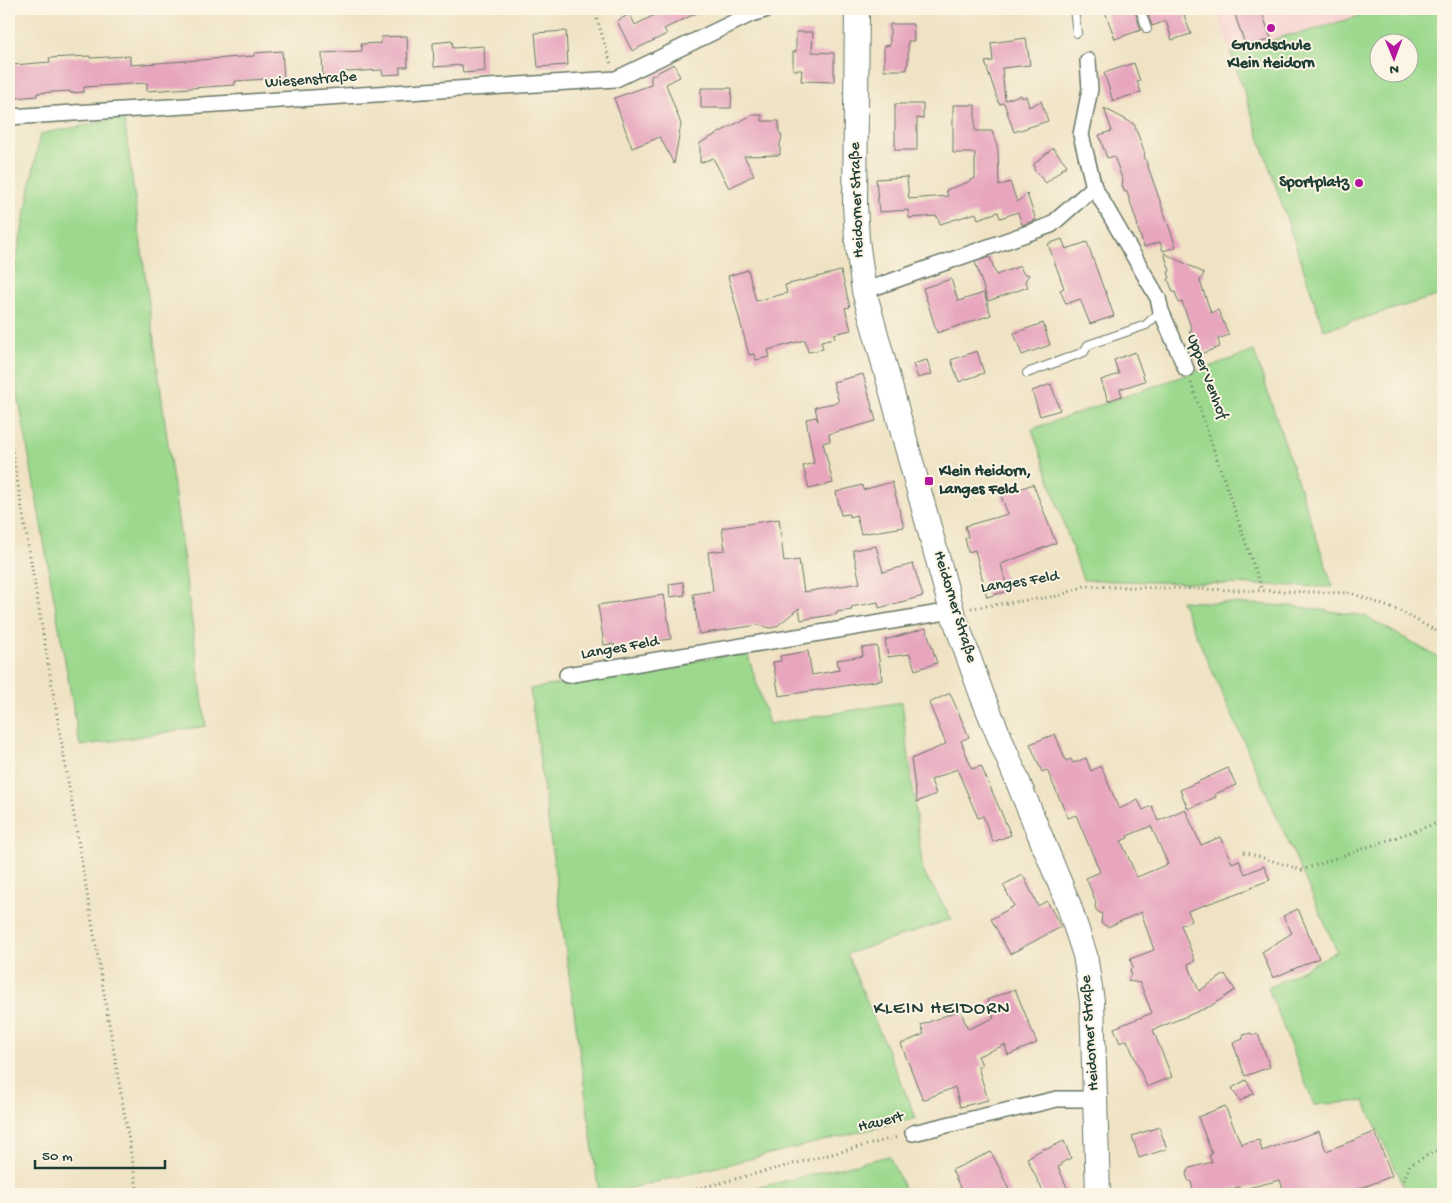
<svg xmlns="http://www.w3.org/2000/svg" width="1452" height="1203" viewBox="0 0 1452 1203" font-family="'Gochi Hand',sans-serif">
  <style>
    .built { fill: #f7d0cf }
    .green { fill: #9cd98e; stroke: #5e8b61; fill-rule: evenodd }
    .building { fill: #e7a6be; fill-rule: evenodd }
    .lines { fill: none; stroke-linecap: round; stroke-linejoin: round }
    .lane-casing { stroke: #687766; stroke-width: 10 }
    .street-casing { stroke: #687766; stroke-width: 18 }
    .primary-casing { stroke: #687766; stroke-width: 26 }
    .path { stroke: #687766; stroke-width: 3; stroke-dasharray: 1 4; stroke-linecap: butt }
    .lane { stroke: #fff; stroke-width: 8 }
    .street { stroke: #fff; stroke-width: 15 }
    .primary { stroke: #fff; stroke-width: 24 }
    .poi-dot { fill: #b5179e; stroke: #fcf5e5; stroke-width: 2 }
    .labels { text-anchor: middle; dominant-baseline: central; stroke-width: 4; stroke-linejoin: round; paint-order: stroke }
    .poi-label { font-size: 16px; font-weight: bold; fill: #1f3d34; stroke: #fcf5e5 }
    .street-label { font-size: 16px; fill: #1f3d34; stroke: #fcf5e5 }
    .quarter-label { font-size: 19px; letter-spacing: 1px; fill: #1f3d34; stroke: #fcf5e5 }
  </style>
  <rect width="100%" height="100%" fill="#fcf5e5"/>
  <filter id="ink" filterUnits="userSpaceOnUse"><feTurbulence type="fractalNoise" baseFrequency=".02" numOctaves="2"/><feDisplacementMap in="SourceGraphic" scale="10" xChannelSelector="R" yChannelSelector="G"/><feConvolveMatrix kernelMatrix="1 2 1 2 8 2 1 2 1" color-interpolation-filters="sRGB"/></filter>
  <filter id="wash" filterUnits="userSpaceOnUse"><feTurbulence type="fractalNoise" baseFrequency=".0096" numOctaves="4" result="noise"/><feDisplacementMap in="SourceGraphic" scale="20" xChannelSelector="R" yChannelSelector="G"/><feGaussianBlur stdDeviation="1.12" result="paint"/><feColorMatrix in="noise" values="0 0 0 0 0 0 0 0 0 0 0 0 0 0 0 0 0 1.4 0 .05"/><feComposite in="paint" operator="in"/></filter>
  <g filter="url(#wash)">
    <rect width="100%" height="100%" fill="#efe3c4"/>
    <path class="built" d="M 1216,9 L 1382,9 L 1306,32 L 1285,36 L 1231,53 Z"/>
    <path class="green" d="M 1382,9 L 1443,9 L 1443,294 L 1324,330 L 1231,53 L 1285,36 L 1306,32 ZM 1410,42 L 1410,72 L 1380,72 L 1380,42 Z
      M 124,118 L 206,726 L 80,746 L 9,343 L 9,300 L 40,134 Z
      M 1254,351 L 1333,587 L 1083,580 L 1032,429 Z
      M 1181,601 L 1292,606 L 1365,616 L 1443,660 L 1443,1194 L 1406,1194 L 1403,1184 L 1364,1101 L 1314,1105 L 1268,988 L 1337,951 Z
      M 747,652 L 769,724 L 902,702 L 923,871 L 952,919 L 847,954 L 916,1118 L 607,1194 L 599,1194 L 530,689 Z
      M 889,1156 L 907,1194 L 731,1194 Z"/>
    <g id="blocks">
      <path class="building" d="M 666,9 L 705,9 L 664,29 L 667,34 L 632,51 L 617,21 L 630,14 L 635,25 Z
        M 1104,9 L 1134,9 L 1141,30 L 1115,39 Z
        M 1146,9 L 1195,9 L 1196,11 L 1184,15 L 1191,34 L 1172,40 L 1166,21 L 1152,26 Z
        M 1233,9 L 1261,9 L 1271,39 L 1246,47 Z
        M 890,24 L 913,24 L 914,41 L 908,41 L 908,64 L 907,64 L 907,70 L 884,70 L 884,46 L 890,45 Z
        M 566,31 L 568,65 L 538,67 L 535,33 Z
        M 796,32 L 813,32 L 812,52 L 834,53 L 834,82 L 801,81 L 802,70 L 793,70 L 793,52 L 796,52 Z
        M 407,36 L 408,67 L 400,67 L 400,74 L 383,75 L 382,70 L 345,72 L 345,78 L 323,79 L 322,53 L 362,51 L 361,44 L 381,43 L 381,37 Z
        M 1026,38 L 1030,65 L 1002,68 L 1005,100 L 1021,95 L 1022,98 L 1026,96 L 1029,107 L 1041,101 L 1048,121 L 1014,132 L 1004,103 L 999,104 L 985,62 L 993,61 L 991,43 Z
        M 452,41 L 453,48 L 484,46 L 485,71 L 463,73 L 462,65 L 434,67 L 433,43 Z
        M 282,51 L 284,78 L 235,81 L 235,85 L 147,91 L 147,83 L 84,87 L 84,92 L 70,93 L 70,91 L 37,93 L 37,96 L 15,98 L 13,65 L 50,62 L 49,58 L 90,56 L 90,58 L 130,56 L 130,65 L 254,56 L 254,53 Z
        M 1134,63 L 1140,81 L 1137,82 L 1141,92 L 1113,101 L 1104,73 Z
        M 674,64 L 680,77 L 666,84 L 681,124 L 674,164 L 660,137 L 632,148 L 614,98 L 651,85 L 651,76 Z
        M 701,88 L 732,88 L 731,108 L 701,108 Z
        M 895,104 L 923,104 L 923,119 L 917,118 L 917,150 L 895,150 Z
        M 953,105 L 975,105 L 975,131 L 992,131 L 998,149 L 999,186 L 1010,182 L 1017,202 L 1027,194 L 1036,220 L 1022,225 L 1018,212 L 1000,218 L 998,212 L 978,219 L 976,213 L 940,224 L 937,216 L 909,218 L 908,210 L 879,212 L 876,179 L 907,177 L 909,199 L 948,196 L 946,190 L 966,183 L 975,178 L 975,153 L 953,153 Z
        M 1104,108 L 1134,124 L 1145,154 L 1144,155 L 1176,247 L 1163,251 L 1160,242 L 1144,247 L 1137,226 L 1138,226 L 1127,192 L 1124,191 L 1122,184 L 1123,181 L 1114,156 L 1107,158 L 1099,135 L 1112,131 Z
        M 752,115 L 762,115 L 762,121 L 779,121 L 779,131 L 782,137 L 780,144 L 780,155 L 744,156 L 754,175 L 729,188 L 713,158 L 700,163 L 700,143 Z
        M 1053,148 L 1067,165 L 1046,183 L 1034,170 L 1034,164 Z
        M 1062,239 L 1066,249 L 1087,242 L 1104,290 L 1105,290 L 1114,316 L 1090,324 L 1080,299 L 1066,304 L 1060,290 L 1064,288 L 1048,244 Z
        M 1164,253 L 1204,273 L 1200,281 L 1211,313 L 1218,310 L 1229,335 L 1218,339 L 1220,347 L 1197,355 L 1189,331 L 1192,330 L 1182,302 L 1179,303 L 1175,292 L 1173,292 L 1168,279 L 1170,278 L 1168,272 L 1170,271 Z
        M 990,257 L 996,275 L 1020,266 L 1023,273 L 1029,275 L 1025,281 L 1028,287 L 988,301 L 975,262 Z
        M 748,270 L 756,301 L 787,293 L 785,285 L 841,271 L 850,307 L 845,308 L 851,330 L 834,334 L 835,338 L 821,341 L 823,349 L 808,352 L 805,340 L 768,350 L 770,357 L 756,360 L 754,354 L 749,355 L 728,276 Z
        M 951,279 L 958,301 L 984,293 L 991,315 L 937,333 L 923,288 Z
        M 1043,323 L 1050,345 L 1022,355 L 1014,333 Z
        M 977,351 L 984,373 L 959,382 L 951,360 Z
        M 1135,352 L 1145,381 L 1120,389 L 1122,396 L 1108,401 L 1101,380 L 1119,374 L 1114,360 Z
        M 927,360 L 932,374 L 918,378 L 913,364 Z
        M 863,374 L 876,421 L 829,434 L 830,441 L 823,443 L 833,483 L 809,489 L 803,466 L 814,463 L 806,419 L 816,417 L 818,421 L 815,407 L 839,402 L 833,382 Z
        M 1051,384 L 1060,410 L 1040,416 L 1032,391 Z
        M 892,482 L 904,527 L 861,534 L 856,515 L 850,517 L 849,514 L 841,515 L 836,492 L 862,485 L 863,490 Z
        M 1033,484 L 1056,543 L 1001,564 L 1008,591 L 987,597 L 975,550 L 968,552 L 965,538 L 968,537 L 965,526 L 1008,514 L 1001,496 Z
        M 779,519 L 784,562 L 799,560 L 804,592 L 860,583 L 853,550 L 876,546 L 883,572 L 913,564 L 923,596 L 879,608 L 878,602 L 851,607 L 852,610 L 837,612 L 837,614 L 801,620 L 799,608 L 776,627 L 770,628 L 758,625 L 699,634 L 693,594 L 713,591 L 708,552 L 725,550 L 722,528 Z
        M 683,582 L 685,595 L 670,597 L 669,584 Z
        M 664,595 L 671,639 L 614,647 L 614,644 L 604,645 L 598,605 Z
        M 926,628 L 937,663 L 915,670 L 910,654 L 888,657 L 885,640 Z
        M 877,646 L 882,680 L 779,696 L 773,662 L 781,661 L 780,656 L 808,651 L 812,675 L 839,670 L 837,660 L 863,656 L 862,648 Z
        M 950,693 L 969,737 L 961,741 L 972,769 L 981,766 L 1011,835 L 993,842 L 983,816 L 978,818 L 957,769 L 931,780 L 936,794 L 917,802 L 911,759 L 946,744 L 929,703 Z
        M 1055,734 L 1066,761 L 1071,759 L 1073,763 L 1086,758 L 1091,771 L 1101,766 L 1119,809 L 1138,800 L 1143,810 L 1152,806 L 1158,821 L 1185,809 L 1201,845 L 1220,837 L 1232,863 L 1239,860 L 1245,874 L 1264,866 L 1270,880 L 1251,887 L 1252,888 L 1188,911 L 1192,921 L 1181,925 L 1195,961 L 1188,964 L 1199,991 L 1225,974 L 1235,990 L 1211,1006 L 1153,1030 L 1172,1077 L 1147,1087 L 1127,1040 L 1120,1043 L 1114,1028 L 1152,1013 L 1140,983 L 1128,981 L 1131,974 L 1130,969 L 1133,968 L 1130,959 L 1154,950 L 1141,912 L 1108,927 L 1101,923 L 1102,914 L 1097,911 L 1095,907 L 1096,902 L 1086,878 L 1100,872 L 1076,815 L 1068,818 L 1047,770 L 1042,772 L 1030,744 ZM 1151,826 L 1168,864 L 1137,877 L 1121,841 L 1128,838 L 1127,836 Z
        M 1228,768 L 1236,785 L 1215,794 L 1216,797 L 1188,809 L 1180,790 Z
        M 1023,875 L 1038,906 L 1047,901 L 1061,927 L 1010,954 L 991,919 L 1014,906 L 1003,885 Z
        M 1298,909 L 1319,958 L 1273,978 L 1262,952 L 1292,933 L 1283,916 Z
        M 1015,989 L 1037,1043 L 1008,1055 L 1005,1045 L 978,1056 L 982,1065 L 978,1067 L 988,1100 L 960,1107 L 955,1087 L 923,1100 L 901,1044 L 924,1034 L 921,1025 L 960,1010 L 968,1029 L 994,1018 L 987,1000 Z
        M 1251,1033 L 1253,1035 L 1258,1034 L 1270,1067 L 1245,1076 L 1233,1043 L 1243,1039 L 1243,1035 Z
        M 1246,1080 L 1254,1093 L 1240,1101 L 1232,1088 Z
        M 1225,1106 L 1241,1144 L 1259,1140 L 1262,1151 L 1319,1131 L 1326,1151 L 1375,1132 L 1392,1176 L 1346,1194 L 1285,1194 L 1280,1180 L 1240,1190 L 1239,1187 L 1211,1194 L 1209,1189 L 1194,1194 L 1191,1182 L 1188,1180 L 1186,1174 L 1190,1168 L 1212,1162 L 1209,1155 L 1212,1154 L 1198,1117 Z
        M 1159,1127 L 1167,1149 L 1139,1158 L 1132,1136 Z
        M 1064,1141 L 1071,1158 L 1061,1163 L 1062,1165 L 1058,1167 L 1070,1194 L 1044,1194 L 1027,1158 L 1045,1148 L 1047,1149 Z
        M 991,1152 L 1003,1175 L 1003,1177 L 1011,1194 L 963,1194 L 952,1170 Z"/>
    </g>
  </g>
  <g filter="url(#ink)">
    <use href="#blocks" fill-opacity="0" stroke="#687766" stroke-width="1"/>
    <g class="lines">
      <g class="lane-casing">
        <path id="lane" d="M 1074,9 L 1077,33
          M 1140,9 L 1147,29
          M 1027,373 L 1084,352 L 1088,345 L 1146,325 L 1161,311"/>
      </g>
      <g class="street-casing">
        <path id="street" d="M 1088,61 L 1090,89 L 1081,135 L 1094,187 L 1158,298 L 1161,311 L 1186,369
          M 9,117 L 616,79 L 751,14 L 768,9
          M 864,291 L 1051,225 L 1094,187
          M 567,675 L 952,611
          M 913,1133 L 1057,1099 L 1096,1099"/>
      </g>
      <g class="primary-casing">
        <path id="primary" d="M 857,9 L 855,204 L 857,240 L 864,291 L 952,611 L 982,695 L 1068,903 L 1085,955 L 1092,1001 L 1098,1194"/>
      </g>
      <path class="path" d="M 596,9 L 597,19 L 611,64
        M 1191,383 L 1262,590
        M 9,432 L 138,1194
        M 971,608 L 1058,596 L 1085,586 L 1351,593 L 1402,612 L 1443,635
        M 1244,852 L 1302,870 L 1443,821
        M 677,1194 L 898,1137
        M 1398,1194 L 1410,1165 L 1429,1154 L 1443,1148"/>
      <use href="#lane" class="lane"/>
      <use href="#street" class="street"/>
      <use href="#primary" class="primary"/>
    </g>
  </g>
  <g class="poi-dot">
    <circle cx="1271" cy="28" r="5"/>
    <circle cx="1359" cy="183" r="5"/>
    <rect x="924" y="476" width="10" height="10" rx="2.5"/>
  </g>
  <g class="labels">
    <g class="poi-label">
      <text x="1271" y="46">Grundschule<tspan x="1271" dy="18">Klein Heidorn</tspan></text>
      <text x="1349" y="183" text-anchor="end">Sportplatz</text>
      <text x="939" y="472" text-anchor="start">Klein Heidorn,<tspan x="939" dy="18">Langes Feld</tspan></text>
    </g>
    <g class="street-label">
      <text transform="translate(311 81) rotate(-4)">Wiesenstraße</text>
      <text transform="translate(858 200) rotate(-92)">Heidorner Straße</text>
      <text transform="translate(1206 377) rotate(69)">Upper Venhof</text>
      <text transform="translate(1020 583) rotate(-9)">Langes Feld</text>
      <text transform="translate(954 607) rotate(73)">Heidorner Straße</text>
      <text transform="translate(620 649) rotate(-10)">Langes Feld</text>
      <text transform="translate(1091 1033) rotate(-94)">Heidorner Straße</text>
      <text transform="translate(881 1123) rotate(-14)">Hauert</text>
    </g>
    <g class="quarter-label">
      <text x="942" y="1009">KLEIN HEIDORN</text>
    </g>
  </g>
  <rect width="1452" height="1203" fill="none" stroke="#fcf5e5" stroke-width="30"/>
  <g transform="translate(1394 58) rotate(179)"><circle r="24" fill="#fcf5e5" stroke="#a4ab9e"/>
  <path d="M0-4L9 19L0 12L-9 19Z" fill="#b5179e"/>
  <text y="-8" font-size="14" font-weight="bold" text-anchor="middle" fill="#1f3d34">N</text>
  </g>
  <path d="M35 1160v8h130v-8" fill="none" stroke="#1f3d34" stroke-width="2.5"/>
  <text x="42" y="1160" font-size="15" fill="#1f3d34" stroke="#fcf5e5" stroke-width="4" paint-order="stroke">50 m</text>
</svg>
